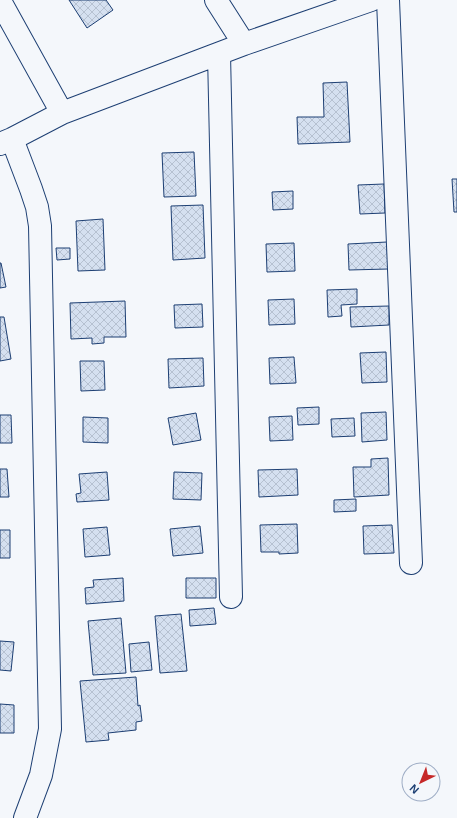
<svg xmlns="http://www.w3.org/2000/svg" width="457" height="818" viewBox="0 0 457 818" font-family="Helvetica,sans-serif">
  <style>
    .building { fill: url(#building-cross-hatch); stroke: #1d3f73 }
    .lines { fill: none; stroke-linecap: round; stroke-linejoin: round }
    .minor-casing { stroke: #1d3f73; stroke-width: 24 }
    .minor { stroke: #f4f7fb; stroke-width: 22 }
  </style>
  <defs>
    <pattern id="building-cross-hatch" width="8" height="8" patternUnits="userSpaceOnUse"><rect width="8" height="8" fill="#d5e0f0"/><path d="M0 0l8 8M0 8l8-8" fill="none" stroke="#b6c1d1"/></pattern>
  </defs>
  <rect width="100%" height="100%" fill="#f4f7fb"/>
  <path class="building" d="M 69,0 L 106,0 L 113,10 L 87,28 Z
    M 347,82 L 350,142 L 298,144 L 297,117 L 324,117 L 323,83 Z
    M 194,152 L 196,196 L 164,197 L 162,153 Z
    M 452,179 L 457,179 L 457,212 L 454,212 Z
    M 384,184 L 385,213 L 360,214 L 358,185 Z
    M 293,191 L 293,209 L 273,210 L 272,192 Z
    M 203,205 L 205,258 L 173,260 L 171,206 Z
    M 103,219 L 105,270 L 78,271 L 76,221 Z
    M 387,242 L 388,269 L 349,270 L 348,244 Z
    M 294,243 L 295,271 L 267,272 L 266,244 Z
    M 56,248 L 70,248 L 70,259 L 57,260 Z
    M 0,263 L 1,263 L 6,287 L 0,288 Z
    M 357,289 L 357,304 L 341,305 L 342,316 L 328,317 L 327,290 Z
    M 294,299 L 295,324 L 269,325 L 268,300 Z
    M 125,301 L 126,337 L 104,337 L 104,343 L 92,344 L 92,338 L 71,339 L 70,303 Z
    M 202,304 L 203,327 L 175,328 L 174,305 Z
    M 389,306 L 389,325 L 351,327 L 350,307 Z
    M 0,317 L 4,317 L 11,359 L 0,361 Z
    M 386,352 L 387,382 L 362,383 L 360,353 Z
    M 294,357 L 296,383 L 270,384 L 269,358 Z
    M 203,358 L 204,386 L 169,388 L 168,359 Z
    M 80,361 L 104,361 L 105,390 L 81,391 Z
    M 319,407 L 319,424 L 298,425 L 297,408 Z
    M 386,412 L 387,440 L 362,442 L 361,413 Z
    M 196,413 L 201,440 L 173,445 L 168,418 Z
    M 0,415 L 11,415 L 12,443 L 0,443 Z
    M 292,416 L 293,440 L 270,441 L 269,417 Z
    M 83,417 L 108,418 L 108,443 L 83,442 Z
    M 354,418 L 355,436 L 332,437 L 331,419 Z
    M 388,458 L 389,495 L 354,497 L 353,467 L 371,467 L 371,459 Z
    M 0,469 L 7,469 L 9,497 L 0,497 Z
    M 297,469 L 298,495 L 259,497 L 258,470 Z
    M 107,472 L 109,500 L 77,502 L 76,494 L 81,493 L 79,474 Z
    M 174,472 L 202,473 L 201,500 L 173,499 Z
    M 356,499 L 356,511 L 334,512 L 334,500 Z
    M 297,524 L 298,553 L 279,554 L 279,552 L 261,552 L 260,525 Z
    M 392,525 L 394,553 L 364,554 L 363,526 Z
    M 200,526 L 203,553 L 173,556 L 170,529 Z
    M 107,527 L 110,555 L 85,557 L 83,529 Z
    M 0,530 L 10,530 L 10,558 L 0,558 Z
    M 123,578 L 124,601 L 86,604 L 85,588 L 94,587 L 93,580 Z
    M 186,578 L 216,578 L 216,598 L 186,598 Z
    M 214,608 L 216,624 L 190,626 L 189,610 Z
    M 181,614 L 187,671 L 160,673 L 155,616 Z
    M 121,618 L 126,673 L 93,675 L 88,621 Z
    M 0,641 L 14,642 L 11,671 L 0,670 Z
    M 149,642 L 152,670 L 131,672 L 129,644 Z
    M 136,677 L 138,706 L 140,705 L 142,721 L 136,722 L 136,730 L 108,733 L 109,740 L 86,742 L 80,681 Z
    M 0,704 L 14,705 L 14,733 L 0,733 Z"/>
  <g class="lines">
    <g class="minor-casing">
      <path id="minor" d="M 216,0 L 244,44
        M 388,0 L 411,563
        M 0,1 L 62,113
        M 219,54 L 231,597
        M 12,139 L 31,189 L 37,207 L 40,226 L 50,729 L 41,775 L 25,818
        M 0,144 L 12,139 L 62,113 L 244,44 L 371,0"/>
    </g>
    <use href="#minor" class="minor"/>
  </g>
  <g transform="translate(421 782) rotate(223)"><circle r="19" fill="#f4f7fb" stroke="#9eadc5"/>
  <path d="M0-3L7 15L0 10L-7 15Z" fill="#c62828"/>
  <text y="-6" font-size="11" font-weight="bold" text-anchor="middle" fill="#1d3f73">N</text>
  </g>
</svg>
